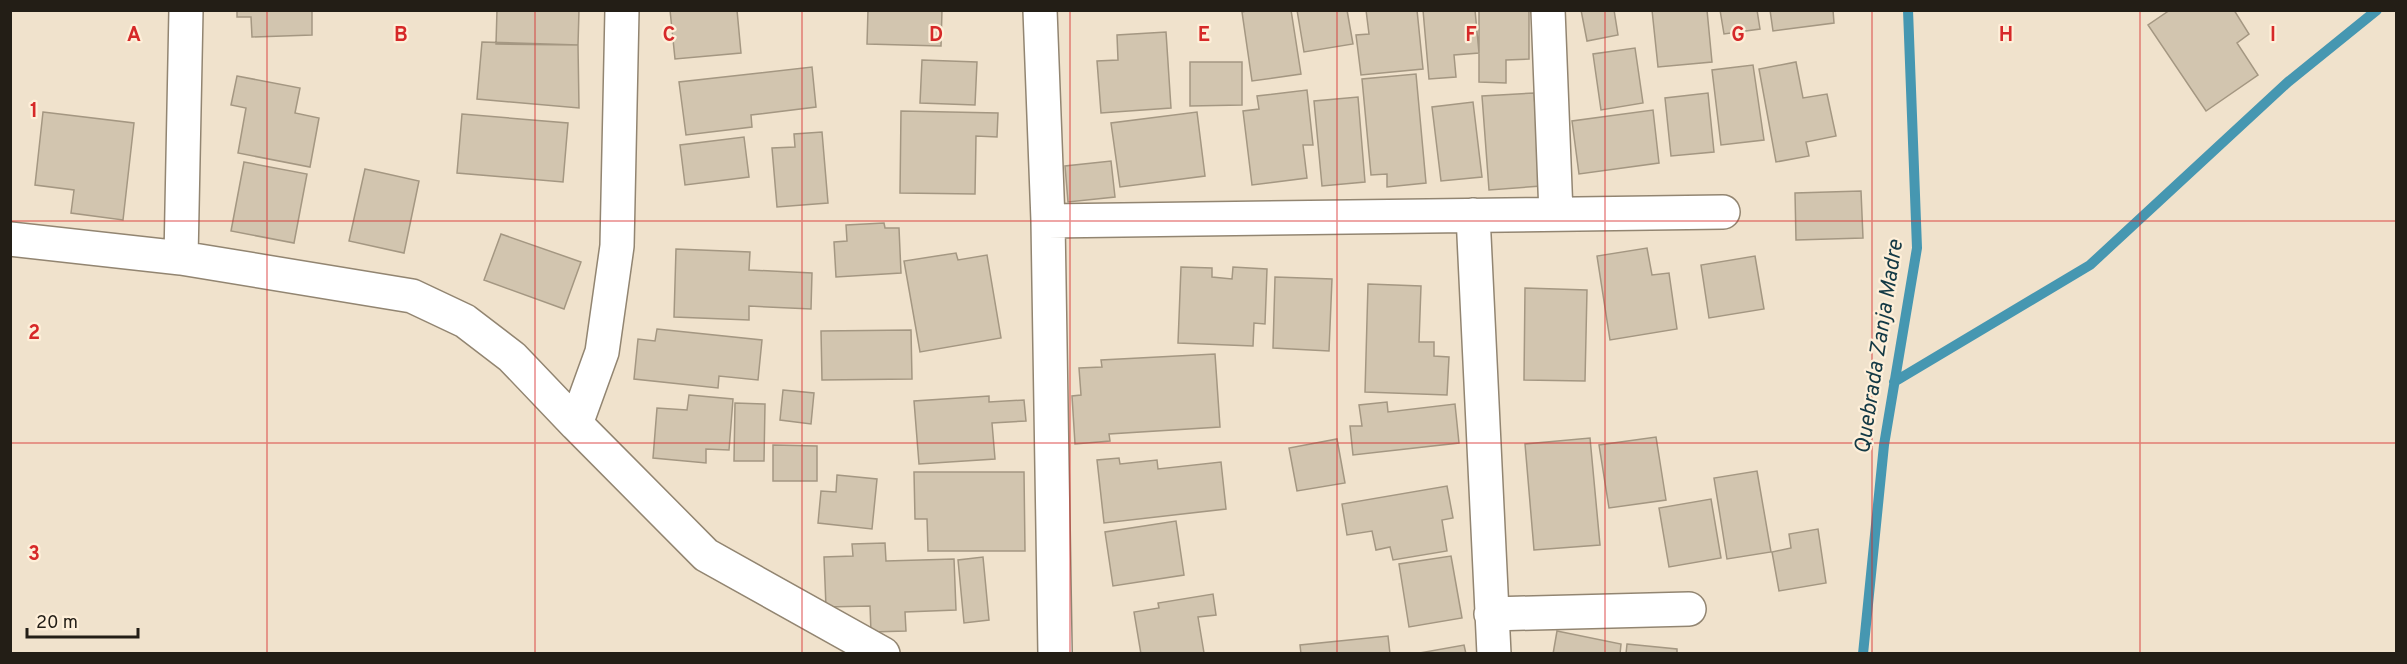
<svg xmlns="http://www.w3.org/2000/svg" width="2407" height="664" viewBox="0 0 2407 664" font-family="Overpass,sans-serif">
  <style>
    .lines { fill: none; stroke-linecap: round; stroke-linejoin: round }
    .stream { stroke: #4697b1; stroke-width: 10 }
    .building { fill: #d2c5af; stroke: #a49782; stroke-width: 1.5 }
    .minor-casing { stroke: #928571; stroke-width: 36 }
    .minor { stroke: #fff; stroke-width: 33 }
    .grid { fill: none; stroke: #d62828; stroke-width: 1.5; stroke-opacity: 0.55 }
    .labels { text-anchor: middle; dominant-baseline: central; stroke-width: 4.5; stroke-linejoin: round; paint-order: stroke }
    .water-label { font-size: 22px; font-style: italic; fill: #133945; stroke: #feefd9 }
    .grid-label { font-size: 20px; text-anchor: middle; font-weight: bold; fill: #d62828; stroke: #feefd9; stroke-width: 4.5; stroke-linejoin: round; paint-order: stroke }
  </style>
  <rect width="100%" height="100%" fill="#f0e2cc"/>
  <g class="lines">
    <path class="stream" d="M 1894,382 L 2090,265 L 2288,82 L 2377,10
      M 1863,654 L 1884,445 L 1917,248 L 1908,10"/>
  </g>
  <path class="building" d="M 237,10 L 312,10 L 312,35 L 252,37 L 251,17 L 237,17 Z
    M 497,10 L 579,10 L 578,45 L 496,44 Z
    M 670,10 L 737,10 L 741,53 L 675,59 Z
    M 868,10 L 942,10 L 941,46 L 867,44 Z
    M 1250,10 L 1291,10 L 1301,74 L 1252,81 L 1242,12 Z
    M 1297,10 L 1347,10 L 1353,44 L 1304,52 Z
    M 1366,10 L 1417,10 L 1423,69 L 1361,75 L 1356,35 L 1369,34 Z
    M 1423,10 L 1475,10 L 1479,53 L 1454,55 L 1456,77 L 1429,79 Z
    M 1479,10 L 1529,10 L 1529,59 L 1506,60 L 1506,83 L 1479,82 Z
    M 1581,10 L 1614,10 L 1618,35 L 1587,41 Z
    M 1652,10 L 1707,10 L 1712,62 L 1658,67 Z
    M 1720,10 L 1757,10 L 1760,29 L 1724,34 Z
    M 1770,10 L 1833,10 L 1834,23 L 1773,31 Z
    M 2170,10 L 2234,10 L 2249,34 L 2237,43 L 2258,75 L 2206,111 L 2148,25 Z
    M 1166,32 L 1171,108 L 1101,113 L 1097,61 L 1118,60 L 1117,35 Z
    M 482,42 L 578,45 L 579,108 L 477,99 Z
    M 1635,48 L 1643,103 L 1601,110 L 1593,54 Z
    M 922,60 L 977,62 L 975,105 L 920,103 Z
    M 1190,62 L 1242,62 L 1242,105 L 1190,106 Z
    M 1796,62 L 1803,98 L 1827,94 L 1836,136 L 1806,142 L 1809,156 L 1776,162 L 1759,69 Z
    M 1753,65 L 1764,140 L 1721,145 L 1712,70 Z
    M 812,67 L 816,107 L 751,115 L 752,127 L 686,135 L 679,82 Z
    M 1416,74 L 1426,183 L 1387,187 L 1387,174 L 1371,175 L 1362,79 Z
    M 237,76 L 300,88 L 295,113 L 319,118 L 310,167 L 238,153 L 246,108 L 231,105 Z
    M 1307,90 L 1313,145 L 1303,145 L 1307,178 L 1252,185 L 1243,111 L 1259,109 L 1257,96 Z
    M 1534,93 L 1541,186 L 1489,190 L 1482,96 Z
    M 1708,93 L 1714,152 L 1671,156 L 1665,98 Z
    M 1358,97 L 1365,182 L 1322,186 L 1314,101 Z
    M 1473,102 L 1482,177 L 1441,181 L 1432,107 Z
    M 1653,110 L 1659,163 L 1579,174 L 1572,121 Z
    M 901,111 L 998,113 L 997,137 L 976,136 L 975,194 L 900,193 Z
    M 43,112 L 134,123 L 123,220 L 71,213 L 74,190 L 35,185 Z
    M 1197,112 L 1205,176 L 1120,187 L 1111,123 Z
    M 462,114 L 568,123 L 563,182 L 457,173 Z
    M 822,132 L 828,203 L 777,207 L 772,148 L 795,147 L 794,134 Z
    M 744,137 L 749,177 L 685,185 L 680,145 Z
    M 1111,161 L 1115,197 L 1068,202 L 1065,166 Z
    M 244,162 L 307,174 L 294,243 L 231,231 Z
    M 365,169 L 419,181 L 404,253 L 349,241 Z
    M 1861,191 L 1863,238 L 1796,240 L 1795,193 Z
    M 884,223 L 885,228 L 899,228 L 901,273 L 836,277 L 834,242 L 847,241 L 846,225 Z
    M 501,234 L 581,262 L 564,309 L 484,280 Z
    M 1647,248 L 1652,275 L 1669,273 L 1677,329 L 1610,340 L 1597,256 Z
    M 676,249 L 750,252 L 749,270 L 812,273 L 811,309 L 749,306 L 749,320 L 674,317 Z
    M 956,253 L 958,260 L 987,255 L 1001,338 L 920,352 L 904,261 Z
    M 1755,256 L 1764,309 L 1709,318 L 1701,265 Z
    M 1181,267 L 1212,268 L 1212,277 L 1232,279 L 1233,267 L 1267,269 L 1265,324 L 1254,323 L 1253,346 L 1178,343 Z
    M 1275,277 L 1332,279 L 1329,351 L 1273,348 Z
    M 1368,284 L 1421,286 L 1419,342 L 1434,342 L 1434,356 L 1449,357 L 1447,395 L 1365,392 Z
    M 1525,288 L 1587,290 L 1585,381 L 1524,380 Z
    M 657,329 L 762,340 L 758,380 L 719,376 L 718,388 L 634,379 L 638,339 L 655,341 Z
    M 911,330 L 912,379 L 822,380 L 821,331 Z
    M 1215,354 L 1220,427 L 1109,434 L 1110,441 L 1075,444 L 1072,396 L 1081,395 L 1079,368 L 1102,367 L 1101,360 Z
    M 783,390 L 814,393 L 811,424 L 780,420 Z
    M 689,395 L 733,399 L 729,450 L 706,449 L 706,463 L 653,458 L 657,408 L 687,410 Z
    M 989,396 L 989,402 L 1024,400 L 1026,421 L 992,423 L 995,459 L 919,464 L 914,401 Z
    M 1387,402 L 1388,412 L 1455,404 L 1459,443 L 1353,455 L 1350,426 L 1362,426 L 1359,405 Z
    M 735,403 L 765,404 L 764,461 L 734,461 Z
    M 1656,437 L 1666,500 L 1609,508 L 1599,445 Z
    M 1590,438 L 1600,545 L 1534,550 L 1525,444 Z
    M 1337,439 L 1345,483 L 1297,491 L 1289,448 Z
    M 773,445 L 817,446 L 817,481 L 773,481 Z
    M 1119,458 L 1120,464 L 1157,460 L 1158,469 L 1221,462 L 1226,509 L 1104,523 L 1097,460 Z
    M 1757,471 L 1771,552 L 1727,559 L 1714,478 Z
    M 914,472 L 1024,472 L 1025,551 L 928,551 L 927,519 L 915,519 Z
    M 837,475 L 877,479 L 872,529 L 818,523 L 821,491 L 836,492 Z
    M 1447,486 L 1453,518 L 1442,520 L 1447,551 L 1393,560 L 1390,547 L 1376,550 L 1372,531 L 1347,535 L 1342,504 Z
    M 1711,499 L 1721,558 L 1669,567 L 1659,508 Z
    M 1176,521 L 1184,575 L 1113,586 L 1105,532 Z
    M 1818,529 L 1826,583 L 1779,591 L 1772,552 L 1791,548 L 1789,534 Z
    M 885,543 L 886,561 L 954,559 L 956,610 L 905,612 L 906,631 L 871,632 L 870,606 L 826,607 L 824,557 L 853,556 L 852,544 Z
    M 1451,556 L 1462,618 L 1409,627 L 1399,564 Z
    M 983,557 L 989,620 L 964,623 L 958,560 Z
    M 1213,594 L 1216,615 L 1198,617 L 1204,653 L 1141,654 L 1134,612 L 1159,608 L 1158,603 Z
    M 1557,631 L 1621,644 L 1620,654 L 1553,654 Z
    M 1388,636 L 1390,654 L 1301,654 L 1300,645 Z
    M 1627,644 L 1677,649 L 1677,654 L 1626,654 Z
    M 1464,645 L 1466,654 L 1414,654 Z"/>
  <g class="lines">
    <g class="minor-casing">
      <path id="minor" d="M 1040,10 L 1048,221 L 1055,654
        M 1548,10 L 1556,214
        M 1473,215 L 1494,654
        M 1048,221 L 1723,212
        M 10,239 L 181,258 L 412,296 L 465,321 L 512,357 L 576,424 L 602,352 L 617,246 L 622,10
        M 181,258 L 186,10
        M 576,424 L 706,555 L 883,654
        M 1491,614 L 1689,609"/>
    </g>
    <use href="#minor" class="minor"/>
  </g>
  <path class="grid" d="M 267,10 L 267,654M 535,10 L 535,654M 802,10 L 802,654M 1070,10 L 1070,654M 1337,10 L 1337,654M 1605,10 L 1605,654M 1872,10 L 1872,654M 2140,10 L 2140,654M 10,221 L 2396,221M 10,443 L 2396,443"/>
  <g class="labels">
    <g class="water-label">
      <text transform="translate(1880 347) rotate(-81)">Quebrada Zanja Madre</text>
    </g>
  </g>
  <g class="grid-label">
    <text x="134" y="41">A</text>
    <text x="401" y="41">B</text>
    <text x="669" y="41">C</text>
    <text x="936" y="41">D</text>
    <text x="1204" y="41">E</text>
    <text x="1471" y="41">F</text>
    <text x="1738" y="41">G</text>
    <text x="2006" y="41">H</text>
    <text x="2273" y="41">I</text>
    <text x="34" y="117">1</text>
    <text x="34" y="339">2</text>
    <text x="34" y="560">3</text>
  </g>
  <rect width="2407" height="664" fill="none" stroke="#231e16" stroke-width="24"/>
  <path d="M27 628v9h111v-9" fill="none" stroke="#231e16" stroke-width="3"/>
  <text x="36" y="628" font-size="18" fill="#231e16" stroke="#feefd9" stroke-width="4.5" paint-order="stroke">20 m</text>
</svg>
